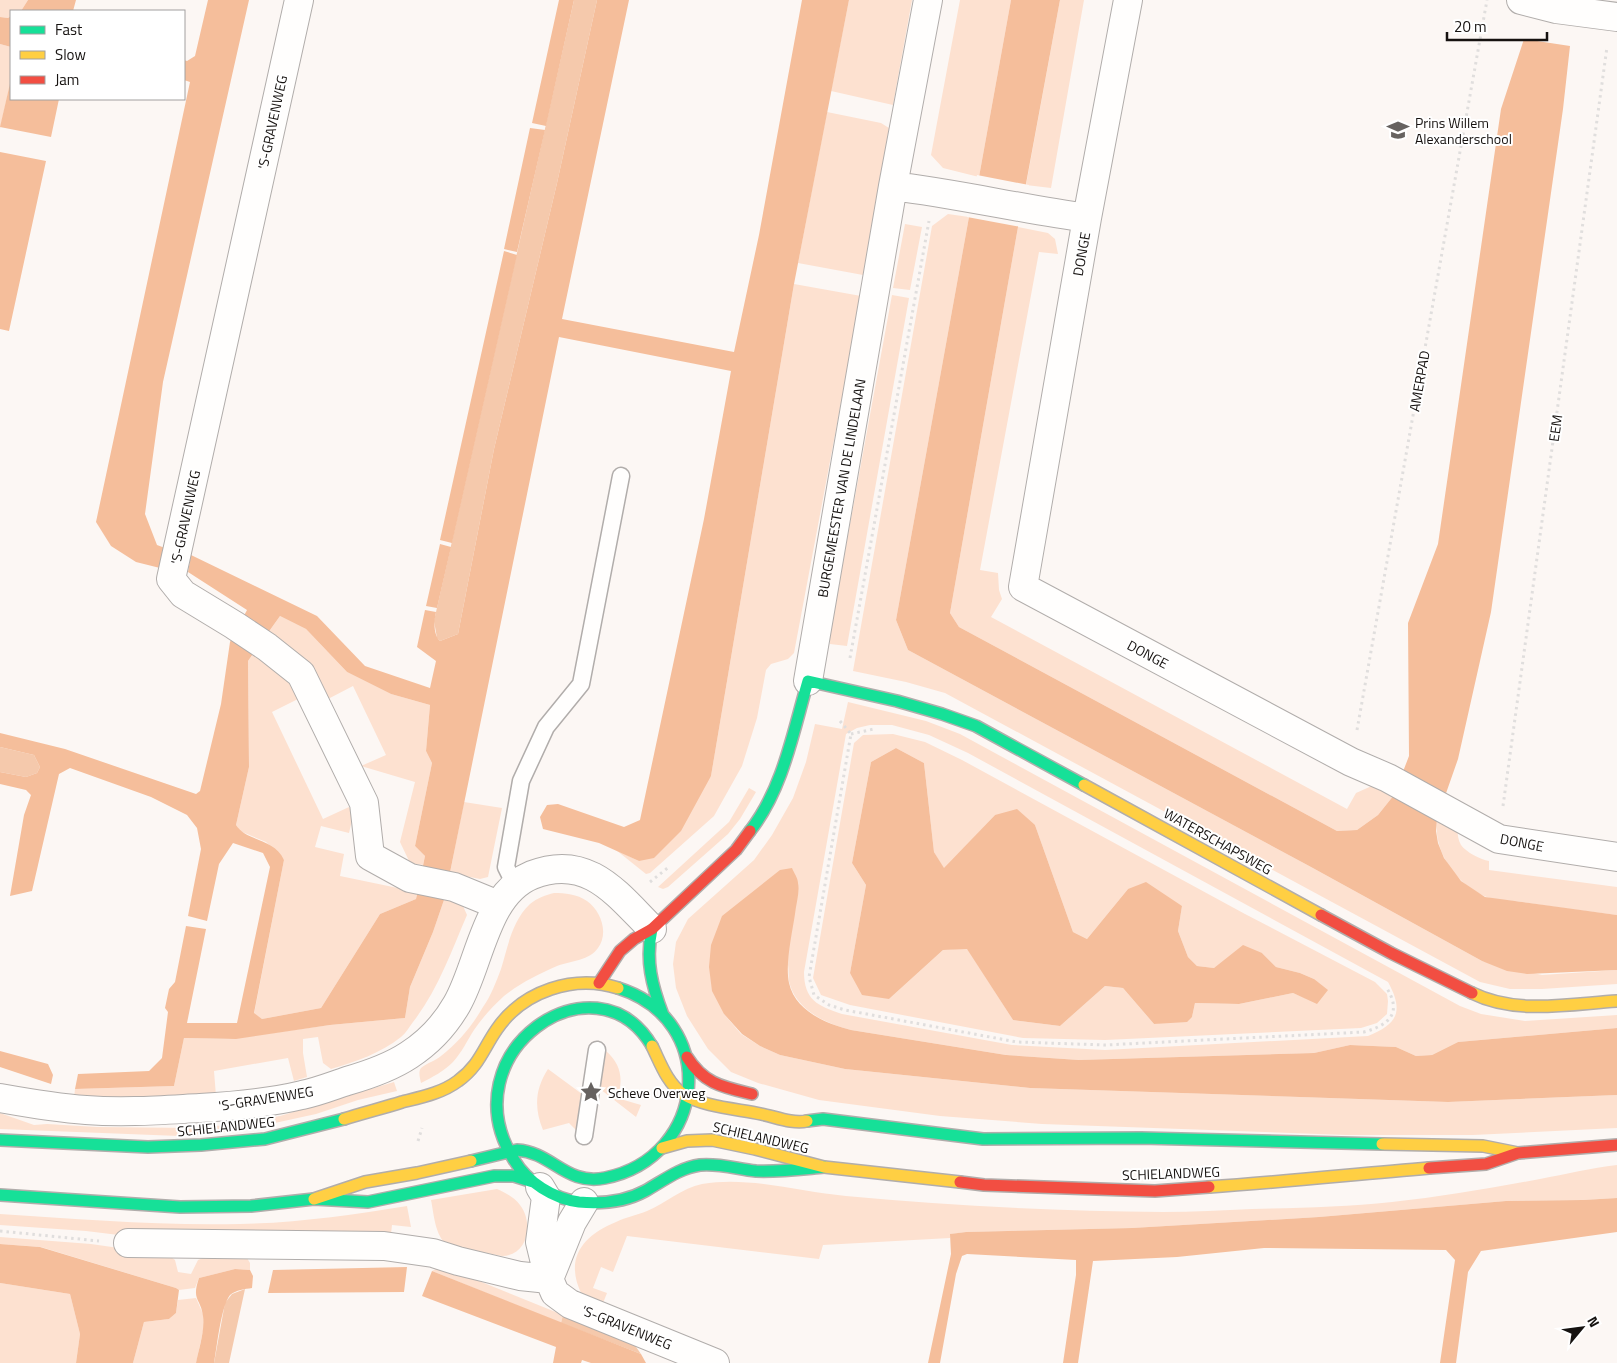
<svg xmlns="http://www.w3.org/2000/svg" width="1617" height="1363" viewBox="0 0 1617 1363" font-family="'Titillium Web',sans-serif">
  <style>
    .green { fill: #fde1d0; fill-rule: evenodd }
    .forest { fill: #f5c9ac }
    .water { fill: #f5be9b; fill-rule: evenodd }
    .pier { fill: #fcf7f4 }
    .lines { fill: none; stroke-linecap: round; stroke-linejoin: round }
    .lane-casing { stroke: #b1adab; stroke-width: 19 }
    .street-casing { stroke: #b1adab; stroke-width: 30 }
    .fast-casing { stroke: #b1adab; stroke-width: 14 }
    .slow-casing { stroke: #b1adab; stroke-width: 14 }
    .jam-casing { stroke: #b1adab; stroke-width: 14 }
    .path { stroke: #e0dedd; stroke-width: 3; stroke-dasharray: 2.5 4; stroke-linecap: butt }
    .lane { stroke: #fffefd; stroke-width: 16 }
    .street { stroke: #fffefd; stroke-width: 28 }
    .fast { stroke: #16e098; stroke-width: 11 }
    .slow { stroke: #ffcf43; stroke-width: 11 }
    .jam { stroke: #f24e42; stroke-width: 11 }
    .labels { text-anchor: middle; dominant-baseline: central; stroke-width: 4; stroke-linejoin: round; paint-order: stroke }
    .street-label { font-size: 14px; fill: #161210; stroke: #fff }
    .poi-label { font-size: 14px; fill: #161210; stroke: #fff; text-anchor: start }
  </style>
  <rect width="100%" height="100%" fill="#fcf7f4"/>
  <path class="green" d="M 0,0 L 28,0 L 21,11 L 11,11 L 11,16 L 8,18 L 0,17 Z
    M 849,0 L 912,0 L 893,105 L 831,91 Z
    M 960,0 L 1011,0 L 979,177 L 943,168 L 931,155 Z
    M 1060,0 L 1084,0 L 1051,188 L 1026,185 Z
    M 0,44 L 11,47 L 11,79 L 0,129 Z
    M 827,112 L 881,123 L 889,128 L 863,275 L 798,263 Z
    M 948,214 L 969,217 L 896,620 L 908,650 L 1311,867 L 1482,961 L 1542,975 L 1617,970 L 1617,984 L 1542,989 L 1510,989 L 1480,982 L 945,693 L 906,682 L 853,671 L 932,226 Z
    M 905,224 L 922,227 L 910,290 L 893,288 Z
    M 1018,227 L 1048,233 L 1055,239 L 1058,254 L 1039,252 L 980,570 L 998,573 L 999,590 L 1002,599 L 991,617 L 1347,809 L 1356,793 L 1374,785 L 1394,795 L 1378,815 L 1357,830 L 1337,831 L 959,627 L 950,613 Z
    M 794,284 L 861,296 L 794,653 L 788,659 L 771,664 L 766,670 L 757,718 L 742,766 L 714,816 L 650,873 L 646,874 L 616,850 L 639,861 L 711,776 Z
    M 892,295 L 909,298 L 847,646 L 830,644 L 830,633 Z
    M 280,616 L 306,629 L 347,672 L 391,694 L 430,705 L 426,751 L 432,763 L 415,846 L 425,856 L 423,865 L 410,863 L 400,842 L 415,782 L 361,766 L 386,755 L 353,686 L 328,699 L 311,665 L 268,633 Z
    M 255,652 L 286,676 L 298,699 L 272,712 L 323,819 L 349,807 L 353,816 L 349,833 L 321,826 L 315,847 L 344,854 L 340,876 L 417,892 L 416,899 L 380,914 L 321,1008 L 262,1019 L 254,1014 L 284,860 L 266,842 L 240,831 L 236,825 L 249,767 L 248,661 Z
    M 848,702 L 926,721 L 960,734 L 1460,1006 L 1481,1014 L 1525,1021 L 1617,1015 L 1617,1028 L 1458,1042 L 1432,1055 L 1416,1056 L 1396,1047 L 1350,1045 L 1314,1053 L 1079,1060 L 1006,1055 L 851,1030 C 827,1024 798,1011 790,985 C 788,979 789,971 788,965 L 724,1014 L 741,1034 L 760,1046 L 780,1055 L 845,1069 L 1030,1088 L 1448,1102 L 1617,1095 L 1617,1128 L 1473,1135 L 1346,1135 L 1042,1124 L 940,1116 L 819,1100 L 758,1083 L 731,1072 L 708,1049 L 687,1016 L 676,988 L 673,964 L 676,942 L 688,919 L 754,860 L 772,835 L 793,798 L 806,762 L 815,724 L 842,729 ZM 870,725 L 892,725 L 929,735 L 968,753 L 1388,982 C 1404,1011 1398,1024 1368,1036 L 1105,1050 L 1012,1045 L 842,1014 C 818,1006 804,1000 804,972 L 846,734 L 857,728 Z
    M 893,734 L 925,742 L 962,760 L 1245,914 L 1375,982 L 1387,994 L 1388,1001 L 1387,1014 L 1377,1023 L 1361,1028 L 1105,1040 L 1023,1038 L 850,1005 L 821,995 L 813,978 L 854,743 L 863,735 ZM 896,748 L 924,763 L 934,852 L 944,869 L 995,815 L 1035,825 L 1073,932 L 1087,939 L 1128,889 L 1182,906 L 1178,931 L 1188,957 L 1197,966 L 1214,968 L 1262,953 L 1276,967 L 1300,973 L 1314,979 L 1317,1003 L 1293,993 L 1239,1004 L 1195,1003 L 1192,1017 L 1154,1024 L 1123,988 L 1105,986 L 1060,1026 L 1013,1020 L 967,948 L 943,950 L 889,999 L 850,973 L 866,885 L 852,863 L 871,762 Z
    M 749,788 L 756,792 L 740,819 L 728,834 L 668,887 L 663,889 L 658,887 L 729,822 Z
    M 464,802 L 502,808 L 488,877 L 480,879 L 450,873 Z
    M 1437,819 L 1457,830 C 1458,835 1458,840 1461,845 C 1466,852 1481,860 1489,861 L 1489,870 L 1617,887 L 1617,915 C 1585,911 1553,907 1522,902 C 1510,900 1494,901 1484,896 C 1455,883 1433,851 1437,819 Z
    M 554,893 C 565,893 577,894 587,901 C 601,911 609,933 598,948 C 590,960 571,961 557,966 C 539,974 520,983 504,996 C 493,1006 482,1018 474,1030 C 467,1041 462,1052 453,1062 C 444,1071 433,1077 421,1083 C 420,1078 418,1072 421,1068 C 427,1063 435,1061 441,1056 C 458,1043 472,1026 483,1007 C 491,996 496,982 501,969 C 508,946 512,921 530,904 C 537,898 546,895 554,893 Z
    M 445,897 L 463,906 L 467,915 C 451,952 438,990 413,1022 C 409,1027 406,1033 401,1037 C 381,1053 355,1062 331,1069 L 323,1063 L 318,1037 L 303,1039 L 303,1053 L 307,1077 L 294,1081 L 288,1058 L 214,1071 L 216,1096 L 170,1100 L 74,1098 L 75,1089 L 174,1086 L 184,1038 L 229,1039 L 330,1025 L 405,1018 L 410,987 L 433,932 Z
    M 606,1051 C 621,1064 624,1080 617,1098 L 641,1105 L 636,1117 L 600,1089 Z
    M 548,1069 L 582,1094 L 576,1130 L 569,1123 L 543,1130 C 534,1108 535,1089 548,1069 Z
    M 394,1082 L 397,1091 L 358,1100 L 316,1114 L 243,1130 L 179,1136 L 0,1129 L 0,1113 L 34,1125 L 47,1124 L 97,1127 L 193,1128 L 238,1124 L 280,1116 Z
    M 1617,1165 L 1617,1198 L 1583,1200 L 1506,1201 L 1319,1217 L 1132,1228 L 966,1232 L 951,1234 L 950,1238 L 823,1245 L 819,1259 L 627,1236 L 613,1272 L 601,1267 L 593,1288 L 607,1293 L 603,1303 L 582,1295 C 564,1259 582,1236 616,1222 C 626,1217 637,1215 647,1211 C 666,1203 682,1188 702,1184 C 750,1176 799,1192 846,1196 C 952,1206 1058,1211 1163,1212 C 1193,1212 1223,1210 1252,1209 C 1299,1208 1346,1207 1392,1202 C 1441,1197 1491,1188 1540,1179 C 1566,1174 1591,1168 1617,1165 Z
    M 497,1189 C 506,1193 514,1197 520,1205 C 534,1223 528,1256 502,1256 L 447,1245 C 435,1235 434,1215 431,1200 Z
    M 407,1206 L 411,1227 L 392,1225 L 391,1234 L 135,1237 L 86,1231 L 0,1225 L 0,1214 C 80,1219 160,1226 240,1224 C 296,1223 352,1215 407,1206 Z
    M 0,1237 L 91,1244 L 168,1255 L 175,1260 L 178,1272 L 191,1274 L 198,1260 L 203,1258 L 247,1258 L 250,1263 L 250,1270 L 235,1269 L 199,1278 L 195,1288 L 179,1290 L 176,1288 L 41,1247 L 0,1244 Z
    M 442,1266 L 563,1315 L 561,1323 L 432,1271 Z
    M 0,1283 L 70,1294 L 80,1334 L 76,1363 L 0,1363 Z
    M 196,1298 L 203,1314 L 204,1327 L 196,1363 L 133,1363 L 144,1322 L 169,1319 L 176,1313 L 178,1300 Z"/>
  <path class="forest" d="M 574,0 L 597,0 L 557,183 L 494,449 L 458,634 L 440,641 L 437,638 L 434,621 Z
    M 0,747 L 34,755 L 40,767 L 37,773 L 26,777 L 0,772 Z
    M 245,1289 L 229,1363 L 214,1363 L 225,1303 L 232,1294 Z
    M 563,1315 L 634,1344 L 641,1354 L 561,1323 Z"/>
  <path class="water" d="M 28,0 L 76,0 L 73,11 L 21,11 Z
    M 208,0 L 249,0 L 163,382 L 145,514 L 157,545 L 165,548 L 160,568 L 136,562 L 111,546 L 96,522 L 190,82 L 184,80 L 184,60 L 187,61 L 195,56 Z
    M 559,0 L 574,0 L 546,126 L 532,123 Z
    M 597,0 L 629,0 L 562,319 L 734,352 L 759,235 L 802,0 L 849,0 L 794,284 L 711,776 L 681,831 L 654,858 L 639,861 L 599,843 L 543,829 L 540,817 L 547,805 L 558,804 L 624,827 L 640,820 L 704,519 L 731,371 L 559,337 L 445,897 L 433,932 L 410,987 L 405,1018 L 330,1025 L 236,1039 L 184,1038 L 174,1086 L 75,1089 L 78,1074 L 149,1071 L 162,1058 L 168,1012 L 165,1008 L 169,989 L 175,982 L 186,926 L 206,929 L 187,1023 L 237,1023 L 270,867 L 263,853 L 233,843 L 219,864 L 207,921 L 188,916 L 201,849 L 197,828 L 187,815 L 151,797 L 70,768 L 59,774 L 32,891 L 10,896 L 24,815 L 31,795 L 26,790 L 0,784 L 0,772 L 26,777 L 37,773 L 40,767 L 34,755 L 0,747 L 0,733 L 65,749 L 196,794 L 200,791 L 221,704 L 230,642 L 247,610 L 188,572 L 191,555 L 317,616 L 365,666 L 430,688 L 436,661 L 417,647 L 425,610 L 436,612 C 434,621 433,634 440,641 L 458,634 L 494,449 L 557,183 ZM 280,616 L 306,629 L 347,672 L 391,694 L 430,705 L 426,751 L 432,763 L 415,846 L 425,856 L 416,899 L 380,914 L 321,1008 L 262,1019 L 254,1013 L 284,860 C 274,838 247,842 236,825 L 249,767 L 248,661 Z
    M 1011,0 L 1060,0 L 1018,227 L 950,613 L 959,627 L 1337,831 L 1357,830 L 1378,815 L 1394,795 L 1409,756 L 1408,623 L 1438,544 L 1501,109 L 1524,39 L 1570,46 L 1563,109 L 1491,612 L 1458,759 L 1437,819 L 1436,831 L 1438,843 L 1444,858 L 1461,881 L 1485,897 L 1617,915 L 1617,970 L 1527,974 L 1507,971 L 1482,961 L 1311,867 L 908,650 L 896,620 L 969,217 L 979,177 Z
    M 11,16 L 11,47 L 0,44 L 0,17 L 8,18 Z
    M 11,79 L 11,99 L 59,99 L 51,137 L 0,127 Z
    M 530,128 L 545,130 L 517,252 L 504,249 Z
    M 0,152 L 46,161 L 9,331 L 0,329 Z
    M 504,251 L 517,255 L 452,543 L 440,540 Z
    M 440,544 L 451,547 L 437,608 L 426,606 Z
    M 896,748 L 924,763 L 934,852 L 944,868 L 995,815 L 1017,809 L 1035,825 L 1073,932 L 1087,939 L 1128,889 L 1146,882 L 1182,906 L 1178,931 L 1188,957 L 1197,966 L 1214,968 L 1243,945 L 1262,953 L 1276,967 L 1300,973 L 1314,979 L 1328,990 L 1317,1004 L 1293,993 L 1239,1004 L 1195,1003 L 1192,1017 L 1187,1022 L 1154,1024 L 1123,988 L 1105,986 L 1060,1026 L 1013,1020 L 967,949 L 943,950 L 889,999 L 862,995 L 850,973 L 866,885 L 852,863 L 871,762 Z
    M 792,868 C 794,873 798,878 798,883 C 800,892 796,904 795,914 C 792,934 785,964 789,983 C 795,1011 827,1024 851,1030 L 1006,1055 L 1079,1060 L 1314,1053 L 1350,1045 L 1396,1047 L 1416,1056 L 1432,1055 L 1458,1042 L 1617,1028 L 1617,1095 L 1448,1102 L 1030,1088 L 845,1069 L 780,1055 L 760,1046 L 742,1034 L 724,1014 L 712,991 L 709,967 L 711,945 L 722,916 L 780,870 Z
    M 0,1051 L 48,1064 L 53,1075 L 51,1084 L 0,1067 Z
    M 1617,1198 L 1617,1232 L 1481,1251 L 1468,1272 L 1456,1363 L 1440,1363 L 1455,1260 L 1446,1250 L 1264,1248 L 1177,1257 L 1093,1261 L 1078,1363 L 1063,1363 L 1076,1275 L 1076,1260 L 967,1254 L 962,1256 L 956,1274 L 940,1363 L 928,1363 L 951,1254 L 950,1234 L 966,1232 L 1132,1228 L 1319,1217 L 1506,1201 L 1583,1200 Z
    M 0,1244 L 40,1247 L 176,1288 L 179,1290 L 176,1313 L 169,1319 L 144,1322 L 133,1363 L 76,1363 L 80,1334 L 70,1294 L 0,1283 Z
    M 407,1267 L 404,1292 L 268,1293 L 273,1270 Z
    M 235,1269 L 250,1270 L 253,1276 L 252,1288 C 245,1289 236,1290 230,1295 C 221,1306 217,1347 214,1363 L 196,1363 C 199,1348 205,1331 203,1316 C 201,1298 191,1301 199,1278 Z
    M 432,1271 L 641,1354 L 646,1363 L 591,1363 L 582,1360 L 581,1363 L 553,1363 L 556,1347 L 422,1296 Z"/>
  <path class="pier" d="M 977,175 L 1029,185 L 1021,227 L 967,217 Z"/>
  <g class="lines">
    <g class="lane-casing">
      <path id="lane" d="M 515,885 L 506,867 L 521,781 L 546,727 L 581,684 L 621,476
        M 584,1136 L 597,1050"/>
    </g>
    <g class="street-casing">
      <path id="street" d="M 299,0 L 171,579 L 183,594 L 234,625 L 267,647 L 301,674 L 364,803 L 370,856 L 410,878 L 454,887 L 498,905
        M 1128,0 L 1087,218 L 1023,587 L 1351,762 L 1388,778 L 1499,839 L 1617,857
        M 1521,0 L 1556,9 L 1617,17
        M 893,186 C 958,194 1022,209 1087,218
        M 808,681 L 893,186 L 928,0
        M 0,1098 C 28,1103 57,1108 86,1110 C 124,1113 162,1110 200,1108 C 234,1106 269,1103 302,1095 C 317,1092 332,1086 347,1081 C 368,1075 391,1067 409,1055 C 429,1042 445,1025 457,1004 C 480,964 485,894 532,875 C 588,853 617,894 652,929
        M 540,1187 L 546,1197 L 540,1242 L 549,1279 L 555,1293 L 570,1304 L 715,1363
        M 128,1243 L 384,1246 L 433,1253 L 458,1261 L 520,1276 L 549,1279
        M 549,1279 L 572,1222 L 584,1202"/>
    </g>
    <g class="fast-casing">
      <path id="fast" d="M 750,831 C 783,789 793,732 808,681 L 897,701 L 942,714 L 976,726 L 1084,785
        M 652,929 C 645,960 652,986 663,1015
        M 652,1046 C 595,950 447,1053 514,1160 C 527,1182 554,1199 579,1202 C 602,1204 625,1202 645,1191 C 663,1181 679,1168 700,1165 C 719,1163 737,1169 756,1171 C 779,1172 802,1169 824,1167
        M 807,1121 L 823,1119 L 983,1139 L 1141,1138 L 1382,1144
        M 0,1140 L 148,1147 L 201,1145 L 265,1139 L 344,1119
        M 471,1161 L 517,1150 C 552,1152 566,1186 605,1178 C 708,1157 720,1020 618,988
        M 0,1195 L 180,1207 L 251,1206 L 314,1199 L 368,1202 L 494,1176 L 514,1176 L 533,1182"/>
    </g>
    <g class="slow-casing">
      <path id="slow" d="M 1084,785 L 1321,915
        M 1472,993 C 1516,1015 1570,1004 1617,1001
        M 652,1046 C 660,1062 667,1083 683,1094 C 703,1107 738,1109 761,1114 C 776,1117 792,1124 807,1121
        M 344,1119 C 363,1113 383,1108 402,1102 C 422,1097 442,1093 458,1081 C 479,1066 483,1049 497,1029 C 523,991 574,974 618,988
        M 1382,1144 L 1483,1146 L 1518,1153
        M 662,1148 L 687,1141 L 712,1140 L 755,1149 L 824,1167 L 960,1182
        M 1209,1187 C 1282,1182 1356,1174 1429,1168
        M 314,1199 L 365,1182 L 417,1173 L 471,1161"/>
    </g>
    <g class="jam-casing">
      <path id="jam" d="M 1321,915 L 1391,953 L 1472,993
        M 599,983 L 620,951 L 634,939 L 652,929 L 736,850 L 750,831
        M 687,1057 C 704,1084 723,1087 752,1094
        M 1429,1168 L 1486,1164 L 1518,1153 L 1617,1145
        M 960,1182 L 984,1185 L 1155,1191 L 1209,1187"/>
    </g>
    <path class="path" d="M 850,658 L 929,221
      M 840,721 L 851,734 L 809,977 L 814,995 L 829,1005 L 845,1010 L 1017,1042 L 1105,1045 L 1364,1032 C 1389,1025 1403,1013 1386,987
      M 1357,730 L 1487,0
      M 851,734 L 874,729
      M 1503,806 L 1607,47
      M 650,882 L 670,866
      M 418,1141 L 422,1128
      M 0,1231 L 99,1241"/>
    <use href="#lane" class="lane"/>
    <use href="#street" class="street"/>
    <use href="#fast" class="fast"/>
    <use href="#slow" class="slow"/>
    <use href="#jam" class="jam"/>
  </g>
  <defs>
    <g id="school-bare" transform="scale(1.725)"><path d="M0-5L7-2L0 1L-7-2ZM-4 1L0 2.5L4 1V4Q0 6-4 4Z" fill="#666260" stroke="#fff" stroke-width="2.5" paint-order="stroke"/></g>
    <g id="sight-bare" transform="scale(1.725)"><path d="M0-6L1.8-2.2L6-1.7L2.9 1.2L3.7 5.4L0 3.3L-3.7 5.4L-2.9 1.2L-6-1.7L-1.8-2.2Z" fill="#666260" stroke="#fff" stroke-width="2.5" paint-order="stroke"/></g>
  </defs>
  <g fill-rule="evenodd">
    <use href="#school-bare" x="1398" y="130"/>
    <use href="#sight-bare" x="591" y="1092"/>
  </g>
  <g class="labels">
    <g class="street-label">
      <text transform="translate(272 122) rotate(-78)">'S-GRAVENWEG</text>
      <text transform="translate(1081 254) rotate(-80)">DONGE</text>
      <text transform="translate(1419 381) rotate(-80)">AMERPAD</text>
      <text transform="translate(1555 428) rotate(-82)">EEM</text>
      <text transform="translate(841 488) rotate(-80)">BURGEMEESTER VAN DE LINDELAAN</text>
      <text transform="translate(185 517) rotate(-78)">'S-GRAVENWEG</text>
      <text transform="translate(1148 654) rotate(28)">DONGE</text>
      <text transform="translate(1218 841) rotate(29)">WATERSCHAPSWEG</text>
      <text transform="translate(1522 842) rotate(11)">DONGE</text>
      <text transform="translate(266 1098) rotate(-9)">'S-GRAVENWEG</text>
      <text transform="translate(226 1126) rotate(-6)">SCHIELANDWEG</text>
      <text transform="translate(761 1137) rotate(13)">SCHIELANDWEG</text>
      <text transform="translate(1171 1173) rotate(-2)">SCHIELANDWEG</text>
      <text transform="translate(627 1327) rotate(22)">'S-GRAVENWEG</text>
    </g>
    <g class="poi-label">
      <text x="1415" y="122">Prins Willem<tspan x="1415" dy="16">Alexanderschool</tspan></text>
      <text x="608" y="1092">Scheve Overweg</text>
    </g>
  </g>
  <rect x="10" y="10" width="175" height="90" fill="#ffffff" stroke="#a2a09f"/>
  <rect x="20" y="26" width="25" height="8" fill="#16e098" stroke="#a2a09f"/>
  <text x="55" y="35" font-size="15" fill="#161210">Fast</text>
  <rect x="20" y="51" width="25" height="8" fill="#ffcf43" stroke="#a2a09f"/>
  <text x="55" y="60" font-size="15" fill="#161210">Slow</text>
  <rect x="20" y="76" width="25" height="8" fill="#f24e42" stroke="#a2a09f"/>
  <text x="55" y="85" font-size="15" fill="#161210">Jam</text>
  <g transform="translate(1582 1328) rotate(61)" stroke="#ffffff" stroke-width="4" paint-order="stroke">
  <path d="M0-4L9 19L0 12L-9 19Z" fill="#161210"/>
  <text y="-8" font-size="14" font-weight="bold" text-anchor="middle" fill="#161210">N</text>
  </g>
  <path d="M1447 32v8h100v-8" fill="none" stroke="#161210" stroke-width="2.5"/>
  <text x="1454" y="32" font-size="15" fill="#161210" stroke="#ffffff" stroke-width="4" paint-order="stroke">20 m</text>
</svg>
